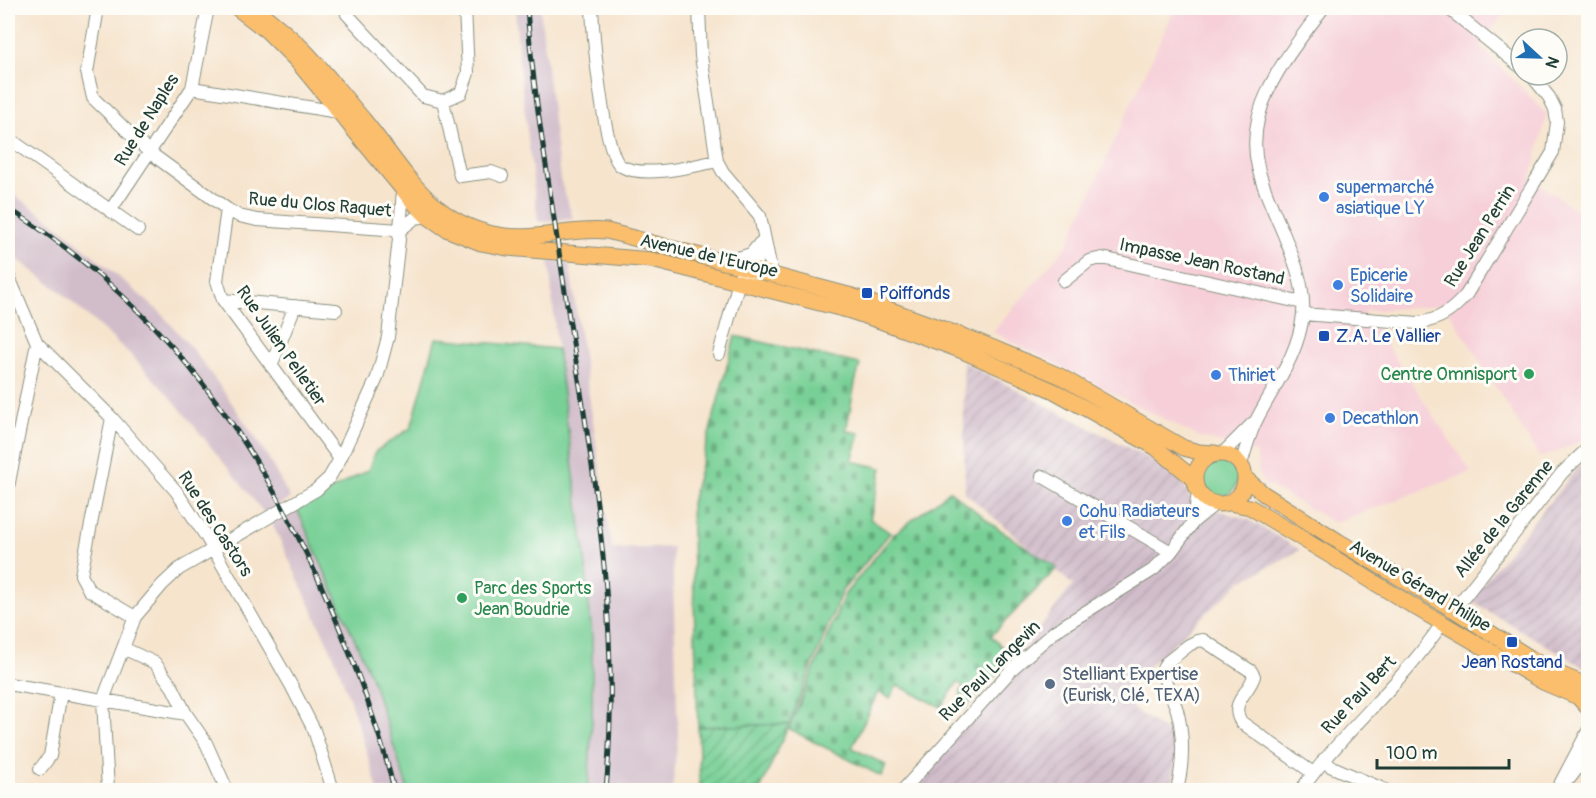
<svg xmlns="http://www.w3.org/2000/svg" width="1596" height="798" viewBox="0 0 1596 798" font-family="Pangolin,sans-serif">
  <style>
    .built { fill: #f6cfd8 }
    .industrial { fill: url(#industrial-furrows) }
    .railway { fill: #d1bdca }
    .grass { fill: #78d096; stroke: #4c8665; stroke-width: 1.5 }
    .cemetery { fill: url(#cemetery-stones); stroke: #4c8665; stroke-width: 1.5 }
    .garden { fill: url(#garden-furrows); stroke: #4c8665; stroke-width: 1.5 }
    .lines { fill: none; stroke-linecap: round; stroke-linejoin: round }
    .minor-casing { stroke: #8a9080; stroke-width: 14 }
    .major-casing { stroke: #8a9080; stroke-width: 17 }
    .minor { stroke: #fff; stroke-width: 12 }
    .major { stroke: #fabe6d; stroke-width: 15 }
    .rail-casing { stroke: #1f3d34; stroke-width: 5 }
    .rail { stroke: #fdfcf7; stroke-width: 3; stroke-dasharray: 9; stroke-linecap: butt }
    .shop-dot { fill: #3f7fe0; stroke: #fdfcf7; stroke-width: 2 }
    .transit-dot { fill: #1a4fb4; stroke: #fdfcf7; stroke-width: 2 }
    .leisure-dot { fill: #2e9e5b; stroke: #fdfcf7; stroke-width: 2 }
    .service-dot { fill: #5c6f8a; stroke: #fdfcf7; stroke-width: 2 }
    .labels { text-anchor: middle; dominant-baseline: central; stroke-width: 6; stroke-linejoin: round; paint-order: stroke }
    .street-label { font-size: 18px; fill: #1f3d34; stroke: #fdfcf7 }
    .shop-label { font-size: 18px; fill: #366cbe; stroke: #fdfcf7; text-anchor: start }
    .transit-label { font-size: 18px; fill: #164399; stroke: #fdfcf7; text-anchor: start }
    .leisure-label { font-size: 18px; fill: #27864d; stroke: #fdfcf7; text-anchor: end }
    .service-label { font-size: 18px; fill: #4e5e75; stroke: #fdfcf7; text-anchor: start }
  </style>
  <defs>
    <pattern id="industrial-furrows" width="10" height="10" patternUnits="userSpaceOnUse" patternTransform="scale(1.5)"><rect width="10" height="10" fill="#d1bdca"/><path d="M-1 1l2-2M0 10L10 0M9 11l2-2" fill="none" stroke="#b3a3ae"/></pattern>
    <pattern id="cemetery-stones" width="16" height="16" patternUnits="userSpaceOnUse" patternTransform="scale(1.5)"><rect width="16" height="16" fill="#78d096"/><path d="M2 7V4a2 2 0 0 1 4 0v3zM10 15v-3a2 2 0 0 1 4 0v3z" fill="#62aa7b"/></pattern>
    <pattern id="garden-furrows" width="10" height="10" patternUnits="userSpaceOnUse" patternTransform="scale(1.5)"><rect width="10" height="10" fill="#78d096"/><path d="M-1 1l2-2M0 10L10 0M9 11l2-2" fill="none" stroke="#62aa7b"/></pattern>
  </defs>
  <rect width="100%" height="100%" fill="#fdfcf7"/>
  <filter id="ink" filterUnits="userSpaceOnUse"><feTurbulence type="fractalNoise" baseFrequency=".0167" numOctaves="2"/><feDisplacementMap in="SourceGraphic" scale="12" xChannelSelector="R" yChannelSelector="G"/><feConvolveMatrix kernelMatrix="1 2 1 2 8 2 1 2 1" color-interpolation-filters="sRGB"/></filter>
  <filter id="wash" filterUnits="userSpaceOnUse"><feTurbulence type="fractalNoise" baseFrequency=".008" numOctaves="4" result="noise"/><feDisplacementMap in="SourceGraphic" scale="24" xChannelSelector="R" yChannelSelector="G"/><feGaussianBlur stdDeviation="1.35" result="paint"/><feColorMatrix in="noise" values="0 0 0 0 0 0 0 0 0 0 0 0 0 0 0 0 0 1.4 0 .05"/><feComposite in="paint" operator="in"/></filter>
  <g filter="url(#wash)">
    <rect width="100%" height="100%" fill="#f6e4cd"/>
    <path class="built" d="M 1175,8 L 1508,8 L 1480,46 L 1547,114 L 1531,178 L 1588,218 L 1588,439 L 1540,458 L 1445,305 L 1364,311 L 1471,472 L 1334,523 L 1261,481 L 1256,453 L 1197,436 L 993,332 L 1067,245 Z"/>
    <path class="industrial" d="M 963,362 L 1177,473 L 1193,502 L 1249,520 L 1300,550 L 1241,581 L 1127,686 L 1133,709 L 1171,735 L 1175,740 L 1177,750 L 1172,790 L 913,790 L 1073,585 L 965,493 Z
      M 1588,455 L 1588,670 L 1469,600 Z"/>
    <path class="railway" d="M 515,8 L 540,8 L 560,179 L 573,218 L 538,222 L 519,63 Z
      M 8,191 L 56,224 L 160,312 L 195,352 L 227,396 L 265,452 L 290,498 L 265,514 L 174,401 L 129,353 L 62,293 L 8,252 Z
      M 549,261 L 569,262 L 612,549 L 672,547 L 678,736 L 672,790 L 588,790 L 592,720 L 592,639 L 585,557 L 557,349 Z
      M 297,509 L 371,676 L 408,790 L 378,790 L 360,730 L 337,663 L 272,523 Z"/>
    <path class="grass" d="M 436,338 L 557,349 L 585,557 L 592,639 L 592,720 L 588,790 L 408,790 L 371,676 L 297,509 L 368,470 L 376,451 L 411,428 Z
      M1203 479a17 17 0 1 1 34 0a17 17 0 1 1-34 0Z"/>
    <path class="cemetery" d="M 735,336 L 860,364 L 855,383 L 846,431 L 860,433 L 852,461 L 882,468 L 870,519 L 890,533 L 842,591 L 789,724 L 698,727 L 691,503 Z
      M 950,491 L 996,527 L 1057,568 L 991,636 L 1012,657 L 965,709 C 959,701 959,694 963,686 L 958,682 L 941,707 L 897,685 L 890,698 L 878,692 L 852,748 L 886,765 L 881,776 L 789,729 L 845,594 L 894,534 Z"/>
    <path class="garden" d="M 789,724 L 760,790 L 700,790 L 698,727 Z"/>
  </g>
  <g filter="url(#ink)">
    <g class="lines">
      <g class="minor-casing">
        <path id="minor" d="M 98,8 L 87,72 L 93,98 L 149,152 L 227,209 L 239,216 L 257,220 L 400,230 L 403,189
          M 346,8 L 347,14 L 423,96 L 443,101
          M 592,8 C 593,32 603,155 621,166 C 643,179 693,166 717,161
          M 699,8 L 701,56 L 717,161 L 723,172 L 760,216 L 772,274
          M 1448,8 L 1521,67
          M 192,88 L 338,112
          M 443,101 L 460,176 L 491,172 L 502,176
          M 443,101 L 461,93 L 468,73 L 465,8
          M 8,138 L 138,230
          M 227,209 L 217,281 L 223,300 L 340,459
          M 110,211 L 192,88 L 208,8
          M 725,262 L 751,254 L 760,243
          M 8,275 L 37,343 L 112,418 L 176,491 L 207,538 L 291,685 L 314,730 L 333,790
          M 751,278 L 763,240
          M 1064,281 L 1089,261 L 1102,258 L 1303,303
          M 223,300 L 336,310
          M 1303,314 L 1418,323 C 1440,320 1452,311 1466,295 L 1553,152 L 1557,122 L 1555,109 L 1549,97 L 1531,75
          M 719,354 L 741,274
          M 271,366 L 295,306
          M 112,418 L 81,575 L 89,590 L 135,617
          M 1223,453 L 1253,423
          M 1241,464 C 1246,449 1250,431 1258,417 C 1276,383 1299,353 1303,314 C 1305,285 1294,260 1284,235 C 1275,213 1263,190 1258,167 C 1243,106 1290,53 1323,8
          M 1042,476 L 1171,552
          M 8,487 L 37,343
          M 1194,521 L 1198,492
          M 1454,610 L 1562,473 L 1584,452
          M 123,648 L 155,663 L 173,688 L 186,714
          M 8,684 L 186,714 L 206,743 L 227,790
          M 1324,759 L 1330,766 L 1385,790
          M 40,769 L 50,756 L 61,693
          M 1570,778 L 1588,754
          M 108,790 L 103,700 L 135,617 L 162,585 L 179,569 L 316,490 L 329,478 L 340,459 L 377,378 L 388,337 L 400,230 L 415,218 L 427,216
          M 903,790 L 1014,667 L 1055,631 L 1153,570 L 1171,552 L 1194,521 L 1215,504
          M 1177,790 C 1183,765 1184,736 1177,710 C 1173,698 1167,686 1163,675 L 1163,669 L 1166,663 L 1189,645 L 1197,641 L 1203,640 L 1251,671 L 1254,676 C 1249,693 1229,703 1241,722 L 1313,773
          M 1301,790 C 1344,730 1402,684 1443,622
          M 1557,790 L 1588,731"/>
      </g>
      <g class="major-casing">
        <path id="major" d="M 237,8 L 267,31 L 297,61 L 414,203 L 427,216 L 446,229 L 481,243 L 507,248 L 652,260 L 847,310 L 883,322 L 960,350 L 1054,391 L 1155,447 L 1194,479
          M 255,8 C 271,21 288,34 303,49 C 325,71 343,96 363,119 C 402,166 427,220 493,234 C 531,243 569,227 607,231 L 852,296 L 979,342 L 1060,376 L 1184,448 L 1199,452 L 1215,453
          M1195 479a25 25 0 1 1 50 0a25 25 0 1 1-50 0Z
          M 1245,478 L 1264,494 L 1338,541 L 1454,610 L 1548,669 L 1588,686
          M 1229,503 L 1250,507 L 1413,606 L 1543,682 L 1578,697 L 1588,708"/>
      </g>
      <use href="#minor" class="minor"/>
      <use href="#major" class="major"/>
      <g class="rail-casing">
        <path id="rail" d="M 527,8 C 531,65 539,122 548,178 C 558,246 568,313 579,380 C 601,517 619,652 606,790
          M 8,208 C 167,308 262,444 334,615 C 358,672 380,730 394,790"/>
      </g>
      <use href="#rail" class="rail"/>
    </g>
  </g>
  <g class="shop-dot">
    <circle cx="1324" cy="197" r="6"/>
    <circle cx="1338" cy="285" r="6"/>
    <circle cx="1216" cy="375" r="6"/>
    <circle cx="1330" cy="418" r="6"/>
    <circle cx="1067" cy="521" r="6"/>
  </g>
  <g class="transit-dot">
    <rect x="861" y="287" width="12" height="12" rx="3"/>
    <rect x="1318" y="330" width="12" height="12" rx="3"/>
    <rect x="1506" y="636" width="12" height="12" rx="3"/>
  </g>
  <g class="leisure-dot">
    <circle cx="1529" cy="374" r="6"/>
    <circle cx="462" cy="598" r="6"/>
  </g>
  <circle class="service-dot" cx="1050" cy="684" r="6"/>
  <g class="labels">
    <g class="street-label">
      <text transform="translate(147 120) rotate(-58)">Rue de Naples</text>
      <text transform="translate(320 205) rotate(5)">Rue du Clos Raquet</text>
      <text transform="translate(1480 236) rotate(-58)">Rue Jean Perrin</text>
      <text transform="translate(709 256) rotate(13)">Avenue de l'Europe</text>
      <text transform="translate(1202 262) rotate(12)">Impasse Jean Rostand</text>
      <text transform="translate(281 346) rotate(55)">Rue Julien Pelletier</text>
      <text transform="translate(1504 519) rotate(-51)">Allée de la Garenne</text>
      <text transform="translate(215 524) rotate(57)">Rue des Castors</text>
      <text transform="translate(1420 586) rotate(31)">Avenue Gérard Philipe</text>
      <text transform="translate(990 671) rotate(-45)">Rue Paul Langevin</text>
      <text transform="translate(1359 695) rotate(-47)">Rue Paul Bert</text>
    </g>
    <g class="shop-label">
      <text x="1336" y="187">supermarché<tspan x="1336" dy="21">asiatique LY</tspan></text>
      <text x="1350" y="275">Epicerie<tspan x="1350" dy="21">Solidaire</tspan></text>
      <text x="1228" y="375">Thiriet</text>
      <text x="1342" y="418">Decathlon</text>
      <text x="1079" y="511">Cohu Radiateurs<tspan x="1079" dy="21">et Fils</tspan></text>
    </g>
    <g class="transit-label">
      <text x="879" y="293">Poiffonds</text>
      <text x="1336" y="336">Z.A. Le Vallier</text>
      <text x="1512" y="662" text-anchor="middle">Jean Rostand</text>
    </g>
    <g class="leisure-label">
      <text x="1517" y="374">Centre Omnisport</text>
      <text x="474" y="588" text-anchor="start">Parc des Sports<tspan x="474" dy="21">Jean Boudrie</tspan></text>
    </g>
    <g class="service-label">
      <text x="1062" y="674">Stelliant Expertise<tspan x="1062" dy="21">(Eurisk, Clé, TEXA)</tspan></text>
    </g>
  </g>
  <rect width="1596" height="798" fill="none" stroke="#fdfcf7" stroke-width="30"/>
  <g transform="translate(1539 57) rotate(112)"><circle r="28" fill="#fdfcf7" stroke="#a4b0a9" stroke-width="1.5"/>
  <path d="M0-4.5L10 22L0 15L-10 22Z" fill="#1f6fb2"/>
  <text y="-9" font-size="16" font-weight="bold" text-anchor="middle" fill="#1f3d34">N</text>
  </g>
  <path d="M1377 759v9h132v-9" fill="none" stroke="#1f3d34" stroke-width="3"/>
  <text x="1386" y="759" font-size="18" fill="#1f3d34" stroke="#fdfcf7" stroke-width="4.5" paint-order="stroke">100 m</text>
</svg>
